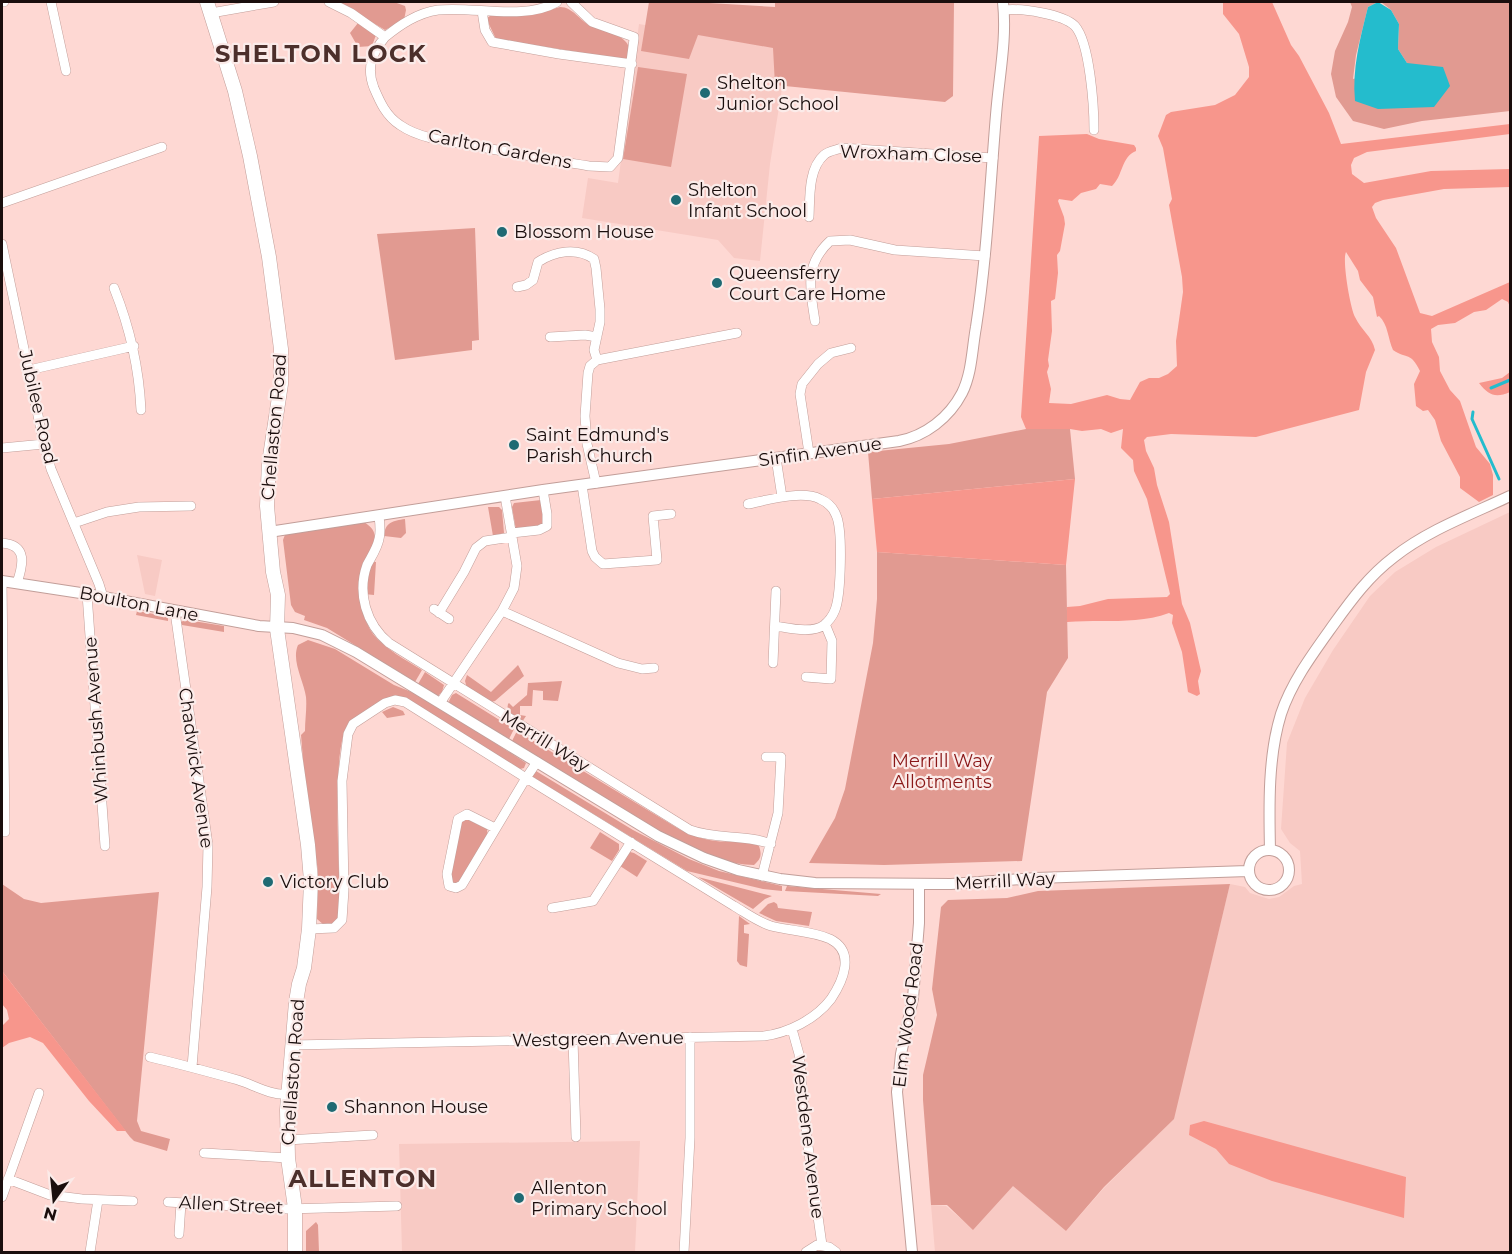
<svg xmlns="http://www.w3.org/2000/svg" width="1512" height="1254" viewBox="0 0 1512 1254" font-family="Montserrat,sans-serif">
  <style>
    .built { fill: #f8cac4 }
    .green { fill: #e19a91 }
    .forest { fill: #f7968c }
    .water { fill: #24bccd }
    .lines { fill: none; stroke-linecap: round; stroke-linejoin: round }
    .stream { stroke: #24bccd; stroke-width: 3 }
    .minor-casing { stroke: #c29e99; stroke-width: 10 }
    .tertiary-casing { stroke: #c29e99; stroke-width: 12 }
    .primary-casing { stroke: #c29e99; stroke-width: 15 }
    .minor { stroke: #fff; stroke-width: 9 }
    .tertiary { stroke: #fff; stroke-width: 10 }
    .primary { stroke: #fff; stroke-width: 14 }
    .poi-dot { fill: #1f6a73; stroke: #fbebe9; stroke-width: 2 }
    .labels { text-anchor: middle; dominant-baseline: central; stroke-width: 4.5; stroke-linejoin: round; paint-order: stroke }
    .poi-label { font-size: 18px; fill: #1a0e0d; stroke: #fbebe9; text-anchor: start }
    .street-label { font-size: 18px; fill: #1a0e0d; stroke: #fbebe9 }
    .park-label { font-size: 18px; fill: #8a1818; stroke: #fbebe9 }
    .district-label { font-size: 24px; font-weight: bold; letter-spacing: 1.5px; fill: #4c2f2b; stroke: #fbebe9 }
  </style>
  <rect width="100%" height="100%" fill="#fed8d3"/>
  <path class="built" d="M 639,24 L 788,50 L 770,164 L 760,261 L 734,258 L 718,240 L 582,218 L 588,178 L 618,183 Z
    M 1510,512 L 1510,1252 L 935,1252 L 931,1205 L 946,1206 L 973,1229 L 1013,1185 L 1066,1231 L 1104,1188 L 1173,1119 L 1230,884 L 1245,887 L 1250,893 L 1269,899 L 1279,897 L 1294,886 L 1302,884 L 1300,851 L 1290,843 L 1281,829 L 1287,743 L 1305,698 L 1333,650 L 1370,596 L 1395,572 L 1436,547 Z
    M 137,555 L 162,560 L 155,596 L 145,594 Z
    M 640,1141 L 635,1252 L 402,1252 L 399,1144 Z"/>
  <path class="green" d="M 338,2 L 394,2 L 405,6 L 406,10 L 404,20 L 385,30 Z
    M 649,2 L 692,2 L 775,7 L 775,2 L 954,2 L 953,96 L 945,102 L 775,85 L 773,48 L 698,35 L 689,59 L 641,51 Z
    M 1350,2 L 1378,2 L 1368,7 L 1356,55 L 1353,79 L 1407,63 L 1398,49 L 1399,24 L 1391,10 L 1381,2 L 1510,2 L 1510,111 L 1422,121 L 1384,129 L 1353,121 L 1336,97 L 1331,74 L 1335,51 L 1348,22 L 1352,7 Z
    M 560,7 C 573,7 580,21 591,26 C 602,31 618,32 626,42 C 631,47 628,54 627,60 L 497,39 L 495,37 L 487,20 L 487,18 L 493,14 L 535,14 Z
    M 358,23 L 376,35 L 372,46 L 358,47 L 350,33 Z
    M 638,67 L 687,74 L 671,167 L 623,159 Z
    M 475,228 L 479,340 L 472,341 L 472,350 L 395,360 L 377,234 Z
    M 1026,429 L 1070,429 L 1075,479 L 872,499 L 868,452 L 949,444 Z
    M 541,500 L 543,526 L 516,530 L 512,507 L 514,503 Z
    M 488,507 L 499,507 L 502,510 L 504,533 L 493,536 Z
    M 405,519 L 406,533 L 401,538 L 384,536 C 385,522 393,521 405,519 Z
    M 364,522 C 370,526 374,529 375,537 C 376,546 368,554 365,562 C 355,585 359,614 373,634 C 385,649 406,660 422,670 L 415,682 L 327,628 L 304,620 L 305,616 L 295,612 L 291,605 L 283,540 L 286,532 Z
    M 877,552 L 1066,565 L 1068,658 L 1047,692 L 1022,861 L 884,865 L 809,863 L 835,818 L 845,789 L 873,643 L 877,599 Z
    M 371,562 L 376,562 L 374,595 L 364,594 Z
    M 137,611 L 165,616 L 168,618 L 168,621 L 136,615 Z
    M 187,620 L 224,626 L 224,632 L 182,625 L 180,622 Z
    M 308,640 L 335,649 L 394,685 L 424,697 L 526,763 L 524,768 L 520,769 L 402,697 C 389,704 358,715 349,724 C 330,742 340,884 341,916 L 334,924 L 324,925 L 317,919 L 318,871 L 306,796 L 301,735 L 305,731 C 305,720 307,708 306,697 C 304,681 291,661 298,645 Z
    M 518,665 L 524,676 L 495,701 L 491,702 L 467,688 L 465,681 L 467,675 L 491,692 Z
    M 425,672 L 444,685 L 442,692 L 438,696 L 418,684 Z
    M 562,681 L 558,701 L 543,700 L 543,691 L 533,690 L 532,706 L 520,706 L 520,715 L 526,716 L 522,722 L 507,710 L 508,704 L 509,703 L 513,707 L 527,695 L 528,683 Z
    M 456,693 L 514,729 L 508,741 L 450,704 L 449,701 L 452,695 Z
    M 393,707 L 403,711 L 405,715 L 387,718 L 382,712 Z
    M 517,731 L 679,829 C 691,835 702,839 716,841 C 730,843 747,838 759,846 C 762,855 761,859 754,865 C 708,865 644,823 605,800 C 573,781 542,762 511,743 Z
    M 536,771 L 633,830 L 689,859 L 719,871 L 782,886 L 782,891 L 763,889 L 687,871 L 533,777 L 533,774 Z
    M 467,819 L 487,829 L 488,838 L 462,879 L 456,885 L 451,884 L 452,863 L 462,820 Z
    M 600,832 L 619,844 L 619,850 L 612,861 L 590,848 Z
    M 630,852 L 634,853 L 647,861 L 637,877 L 620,866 Z
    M 698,877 L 772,896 L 765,899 L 753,909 Z
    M 2,884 L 24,899 L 41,903 L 159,892 L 137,1121 L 141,1131 L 170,1139 L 167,1151 L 134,1141 L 130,1137 L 2,971 Z
    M 1230,884 L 1174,1119 L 1104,1187 L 1066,1231 L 1013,1186 L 973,1230 L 947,1205 L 931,1205 L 923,1100 L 923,1075 L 937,1015 L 932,989 L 941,907 L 948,900 L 1007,898 L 1038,891 Z
    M 787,886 L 881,894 L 878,896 L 785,891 Z
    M 774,902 L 777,904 L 778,908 L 812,912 L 809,926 L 776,921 L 759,913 L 768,904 Z
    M 739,916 L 750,924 L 744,925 L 744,933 L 749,934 L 747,967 L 740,965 L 737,961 Z
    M 316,1222 L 318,1225 L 319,1252 L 306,1252 L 306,1231 Z"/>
  <path class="forest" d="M 1223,2 L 1272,2 L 1291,45 L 1299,56 L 1329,113 L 1341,144 L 1510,124 L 1510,134 L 1367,152 L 1354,158 L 1351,165 L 1352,174 L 1364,183 L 1431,171 L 1510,169 L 1510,187 L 1444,189 L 1383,200 L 1375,203 L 1372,207 L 1376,218 L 1396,248 L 1420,313 L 1432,316 L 1510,282 L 1510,307 L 1508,302 L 1502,299 L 1486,310 L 1474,312 L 1455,323 L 1438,325 L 1431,329 L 1432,342 L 1439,357 L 1440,371 L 1450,390 L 1460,401 L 1476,447 L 1490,464 L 1493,475 L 1493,495 L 1479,502 L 1460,488 L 1460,477 L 1441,441 L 1435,420 L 1428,410 L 1423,411 L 1416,406 L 1414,384 L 1420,371 C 1410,351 1408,360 1393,350 C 1388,339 1388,324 1379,316 L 1377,317 L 1373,297 L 1360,280 L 1358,271 L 1346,252 C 1342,260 1350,307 1355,317 C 1361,330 1372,336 1375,350 L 1366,372 L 1359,410 L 1256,437 L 1171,434 L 1147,437 L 1144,440 L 1146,451 L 1154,468 L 1157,485 L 1169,522 L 1182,604 L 1190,623 L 1201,671 L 1198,681 L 1200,694 L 1197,696 L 1188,692 L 1182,652 L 1172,623 L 1173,615 L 1169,613 C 1136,625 1101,619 1067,622 L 1067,607 L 1080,606 L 1108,599 L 1167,597 L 1170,594 L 1147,499 L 1134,471 L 1133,460 L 1121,448 L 1123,429 L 1111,433 L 1101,429 L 1082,431 L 1070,429 L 1026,429 L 1021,417 L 1039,136 L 1087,134 L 1099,139 L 1134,145 L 1136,148 L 1136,151 C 1121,157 1123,176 1112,186 L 1100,184 L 1096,189 L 1081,193 L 1072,201 L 1059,199 L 1058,201 L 1064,217 L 1065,224 L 1060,251 L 1057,255 L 1058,273 L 1055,299 L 1051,301 L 1052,331 L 1048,360 L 1049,366 L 1047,372 L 1051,389 L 1049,403 L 1071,404 L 1107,395 L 1120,399 L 1130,400 L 1140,382 L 1149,378 L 1159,378 L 1168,374 L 1177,366 L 1176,341 L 1183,292 L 1182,277 L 1169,205 L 1172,199 L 1163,148 L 1158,136 L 1166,115 L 1171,112 L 1215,105 L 1235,95 L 1249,77 L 1249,67 L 1239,34 L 1223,14 Z
    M 1510,372 L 1510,392 C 1496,398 1489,396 1479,383 L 1502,378 Z
    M 1075,479 L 1066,565 L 877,552 L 872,499 Z
    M 2,971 L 126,1131 L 117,1131 L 89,1101 L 43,1043 L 30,1037 L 9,1043 L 2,1048 L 2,1026 L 9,1019 L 7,1010 L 2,1004 Z
    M 1204,1121 L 1406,1177 L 1404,1218 L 1272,1181 L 1229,1164 L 1216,1149 L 1189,1135 L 1190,1125 Z"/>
  <path class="water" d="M 1378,2 L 1391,10 L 1399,24 L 1398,49 L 1407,63 L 1443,67 L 1450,86 L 1434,107 L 1378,109 L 1355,101 C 1352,68 1360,39 1368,7 Z"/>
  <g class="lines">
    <path class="stream" d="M 1491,388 L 1510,380
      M 1473,412 L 1472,419 L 1499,479"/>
    <g class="minor-casing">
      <path id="minor" d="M 2,2 L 4,2
        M 51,2 L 66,71
        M 329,2 L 351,13 L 385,37 C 400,25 417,13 438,10 C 475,6 524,21 557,2
        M 1004,10 C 1021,8 1063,14 1075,26 C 1090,43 1094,107 1094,130
        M 482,11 L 485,30 L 492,42 L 559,54 L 632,64
        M 211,13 L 274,2
        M 385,37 C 372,53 366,68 374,88 C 380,102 386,116 400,125 C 420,139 451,142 475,146 C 513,153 551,160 589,166 L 610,167 L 618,158 L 634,39 L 634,37 L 592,22 L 571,2
        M 2,203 L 162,147
        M 809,217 C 810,198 808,169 824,155 C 828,151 836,150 842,148 L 993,158
        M 2,244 L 44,444 L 51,469 L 99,584 L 103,597
        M 517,287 L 526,285 L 533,280 L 538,262 C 555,251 577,247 594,259 L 596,268 L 600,309 L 600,322 L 594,350 L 597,360 L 590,366 L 588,373 L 585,416 L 587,444 L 596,483
        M 114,288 C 130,328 139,367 141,410
        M 815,321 C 810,289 804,265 830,241 L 850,240 L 895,250 L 985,256
        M 550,337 L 585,335 L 597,337
        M 597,360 L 737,333
        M 29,370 L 134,346
        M 2,448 L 44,444
        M 809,453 L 800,394 L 802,384 L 818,364 L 831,353 L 851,348
        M 776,458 L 782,497
        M 582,485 L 592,551 L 595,557 L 603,564 L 657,560 L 653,516 L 671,514
        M 748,504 C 768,500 802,490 820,499 C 827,502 833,507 836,515 C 843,529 841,595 835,610 C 833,615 829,621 824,625 C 812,634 789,628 775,626
        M 379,516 C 380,524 381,532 379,539 C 377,549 371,557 367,565 C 357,593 366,624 389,643 L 690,830 C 717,840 745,834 771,844
        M 74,523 L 107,512 L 139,507 L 191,506
        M 512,533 L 539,530 L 547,526 L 547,514 L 543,490
        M 2,543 C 28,545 23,565 17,583
        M 2,581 L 5,832
        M 87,594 L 105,846
        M 434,609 L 449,619
        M 502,611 L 618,663 L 642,669 L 654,668
        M 175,612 L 208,845 L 207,887 L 192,1067
        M 439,613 L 464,572 L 476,548 L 485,541 L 512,537
        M 773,663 L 776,591
        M 806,677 L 831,679 L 832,641 L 825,624
        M 440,703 L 502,611 L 514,588 L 517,566 L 505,496
        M 762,876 L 778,813 L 781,757 L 766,757
        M 552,908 L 593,901 L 631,842
        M 309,929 L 334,928 L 342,920 L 344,890 L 342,781 L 348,734 L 353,724 L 385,703 L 395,700 L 405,702 L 526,778 L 462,885 L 456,888 L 449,886 L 447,874 L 458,819 L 467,814 L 495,828
        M 792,1029 L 799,1054 L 807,1139 L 822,1245
        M 573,1039 L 576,1137
        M 292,1045 L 764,1036 C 788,1033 816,1019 831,999 C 843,981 856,952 830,939 C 812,931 790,931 771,926 C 758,922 746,913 734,906 L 526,778 L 537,762
        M 150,1057 C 180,1064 209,1072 238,1080 C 254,1085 271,1096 288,1094
        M 287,1140 L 373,1135
        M 204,1153 L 288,1158
        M 8,1179 L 50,1195 L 82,1199 L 133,1201
        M 2,1197 L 39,1093
        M 168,1202 L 287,1209 L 397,1206
        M 179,1234 L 181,1203
        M 90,1252 L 98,1200
        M 684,1252 L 690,1138 L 690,1037
        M 806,1252 L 817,1245 L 829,1247 L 836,1252"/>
    </g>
    <g class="tertiary-casing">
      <path id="tertiary" d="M 269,532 L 543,490 L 899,441 C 925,436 949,418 962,393 C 972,373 972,349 976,327 C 987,256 990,186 996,115 C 999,76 1007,40 1003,2
        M 2,581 L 87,594 L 259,626 L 293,628 L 322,635 L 356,652 L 658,836 L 704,858 L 738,870 L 780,879 L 815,883 L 951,884 L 1036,878 L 1248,871
        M1249 870a20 20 0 1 1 40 0a20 20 0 1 1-40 0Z
        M 1270,850 C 1269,806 1268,756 1281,714 C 1292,681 1314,652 1334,624 C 1352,599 1369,576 1394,557 C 1428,530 1472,514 1510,496
        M 912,1252 L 897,1092 L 901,1054 L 913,998 L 919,923 L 919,885"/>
    </g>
    <g class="primary-casing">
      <path id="primary" d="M 207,2 L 235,91 L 250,156 L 269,257 L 281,349 L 281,384 L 269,463 L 267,506 L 273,572 L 278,595 L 277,629 L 308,845 L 311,881 L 309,929 L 304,968 L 299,984 L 296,1002 L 287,1110 L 288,1158 L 295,1208 L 295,1252"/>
    </g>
    <use href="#minor" class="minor"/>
    <use href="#tertiary" class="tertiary"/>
    <use href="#primary" class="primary"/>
  </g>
  <g class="poi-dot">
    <circle cx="705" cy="93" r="6"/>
    <circle cx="676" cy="200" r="6"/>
    <circle cx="502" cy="232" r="6"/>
    <circle cx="717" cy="283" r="6"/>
    <circle cx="514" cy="445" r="6"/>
    <circle cx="268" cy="882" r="6"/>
    <circle cx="332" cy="1107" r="6"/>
    <circle cx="519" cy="1198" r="6"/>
  </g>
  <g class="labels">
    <g class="poi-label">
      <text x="717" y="83">Shelton<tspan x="717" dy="21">Junior School</tspan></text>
      <text x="688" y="190">Shelton<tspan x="688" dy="21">Infant School</tspan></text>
      <text x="514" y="232">Blossom House</text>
      <text x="729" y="273">Queensferry<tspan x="729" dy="21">Court Care Home</tspan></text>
      <text x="526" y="435">Saint Edmund's<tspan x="526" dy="21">Parish Church</tspan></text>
      <text x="280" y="882">Victory Club</text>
      <text x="344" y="1107">Shannon House</text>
      <text x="531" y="1188">Allenton<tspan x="531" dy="21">Primary School</tspan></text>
    </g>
    <g class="street-label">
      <text transform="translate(500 149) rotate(11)">Carlton Gardens</text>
      <text transform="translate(911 154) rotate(2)">Wroxham Close</text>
      <text transform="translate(38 407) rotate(77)">Jubilee Road</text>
      <text transform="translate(274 427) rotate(-85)">Chellaston Road</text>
      <text transform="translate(820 452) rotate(-8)">Sinfin Avenue</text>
      <text transform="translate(139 604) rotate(11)">Boulton Lane</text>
      <text transform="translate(96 720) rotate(-94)">Whinbush Avenue</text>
      <text transform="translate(545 741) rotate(32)">Merrill Way</text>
      <text transform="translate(196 768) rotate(82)">Chadwick Avenue</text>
      <text transform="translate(1005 881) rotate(-3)">Merrill Way</text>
      <text transform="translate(908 1015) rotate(-83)">Elm Wood Road</text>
      <text transform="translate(598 1039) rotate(-1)">Westgreen Avenue</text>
      <text transform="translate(293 1072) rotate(-86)">Chellaston Road</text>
      <text transform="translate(808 1137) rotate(83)">Westdene Avenue</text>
      <text transform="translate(231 1205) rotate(3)">Allen Street</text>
    </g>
    <g class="park-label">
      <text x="942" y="761">Merrill Way<tspan x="942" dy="21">Allotments</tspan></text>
    </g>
    <g class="district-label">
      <text x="321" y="53">SHELTON LOCK</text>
      <text x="363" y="1178">ALLENTON</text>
    </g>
  </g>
  <rect width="1512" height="1254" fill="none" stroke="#1a0e0d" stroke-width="6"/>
  <g transform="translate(54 1200) rotate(195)" stroke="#fbebe9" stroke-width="4.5" paint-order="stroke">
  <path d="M0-4.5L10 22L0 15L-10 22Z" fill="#1a0e0d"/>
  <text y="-9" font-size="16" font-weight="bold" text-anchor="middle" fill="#1a0e0d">N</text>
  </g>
</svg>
